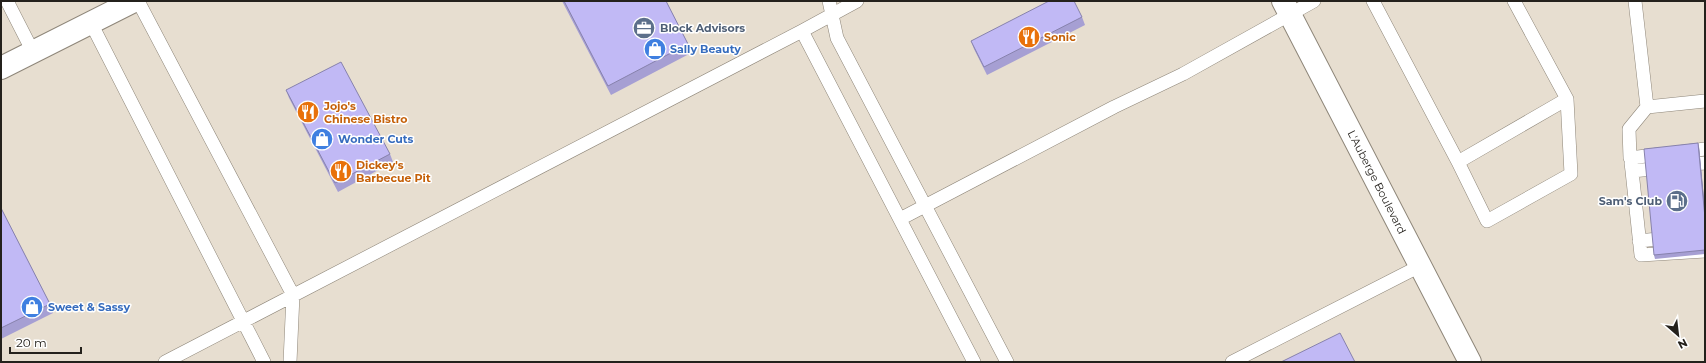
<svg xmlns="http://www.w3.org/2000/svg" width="1706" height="363" viewBox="0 0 1706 363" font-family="Montserrat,sans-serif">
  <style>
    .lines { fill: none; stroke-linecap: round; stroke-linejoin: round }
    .service-casing { stroke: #8e8679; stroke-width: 14 }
    .tertiary-casing { stroke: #8e8679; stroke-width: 24 }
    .service { stroke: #fff; stroke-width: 13 }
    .tertiary { stroke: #fff; stroke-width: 22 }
    .wall { fill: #a69fd3 }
    .shaded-wall { fill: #8782ac }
    .building { fill: #c1b9f5; stroke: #8782ac }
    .labels { text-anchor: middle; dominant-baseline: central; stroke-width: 3; stroke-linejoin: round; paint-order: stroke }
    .service-label { font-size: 11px; font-weight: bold; fill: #4e5e75; stroke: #fff; text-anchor: start }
    .food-label { font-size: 11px; font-weight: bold; fill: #c56008; stroke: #fff; text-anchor: start }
    .shop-label { font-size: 11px; font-weight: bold; fill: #366cbe; stroke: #fff; text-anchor: start }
    .street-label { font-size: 11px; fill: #24211c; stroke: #fff }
  </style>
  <rect width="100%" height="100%" fill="#e7ded0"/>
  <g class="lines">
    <g class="service-casing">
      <path id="service" d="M 7,1 L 33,52
        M 138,1 L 293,295 L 290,362
        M 829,1 L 837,38 L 1007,362
        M 1373,1 L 1458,162 L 1567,99 L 1514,1
        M 1635,1 L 1647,107
        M 91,23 L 264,362
        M 802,31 L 974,362
        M 1681,152 L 1705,149
        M 1662,154 L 1630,158 L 1629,129 L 1647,107 L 1705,101
        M 1458,162 L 1487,221 L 1571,174 L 1567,99
        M 1631,163 L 1632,171 L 1663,168
        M 1683,165 L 1705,163
        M 1632,171 L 1641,255 L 1705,251
        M 900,219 L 1114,107 L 1183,74 L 1314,1
        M 1639,241 L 1705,234
        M 165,362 L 802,31 L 857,1
        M 1232,362 L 1420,266"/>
    </g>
    <g class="tertiary-casing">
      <path id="tertiary" d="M 1283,1 L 1470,362
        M 1,68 L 134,1"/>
    </g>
    <use href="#service" class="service"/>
    <use href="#tertiary" class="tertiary"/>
  </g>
  <path class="wall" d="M 562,1 L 666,1 L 688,44 L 691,53 L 611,95 Z
    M 1082,17 L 1085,25 L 987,75 L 974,49 L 971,41 Z
    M 286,90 L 390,154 L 393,162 L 338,192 L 289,98 Z
    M 1698,143 L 1699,147 L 1705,209 L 1705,254 L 1655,259 L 1654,255 Z
    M 1,208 L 50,304 L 53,313 L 1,339 Z"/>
  <path class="shaded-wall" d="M 1698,143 L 1699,147 L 1705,209 L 1705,218 Z"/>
  <path class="building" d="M 564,1 L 666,1 L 688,44 L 608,86 Z
    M 1049,1 L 1074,1 L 1082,17 L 984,67 L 971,41 Z
    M 341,62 L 390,154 L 335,183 L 286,90 Z
    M 1698,143 L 1705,218 L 1705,250 L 1654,255 L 1644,149 Z
    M 1,208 L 50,304 L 1,328 Z
    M 1340,333 L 1355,362 L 1281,362 Z"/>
  <defs>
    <g id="office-disc" transform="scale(1.15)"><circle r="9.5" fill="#5c6f8a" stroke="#fff"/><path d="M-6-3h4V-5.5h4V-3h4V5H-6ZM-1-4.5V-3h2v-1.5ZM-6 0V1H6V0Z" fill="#fff"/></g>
    <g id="restaurant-disc" transform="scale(1.15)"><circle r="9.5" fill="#e8710a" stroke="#fff"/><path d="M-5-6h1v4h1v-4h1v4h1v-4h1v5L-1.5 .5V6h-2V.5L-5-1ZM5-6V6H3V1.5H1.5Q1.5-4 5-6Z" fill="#fff"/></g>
    <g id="shop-disc" transform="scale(1.15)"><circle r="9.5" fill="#3f7fe0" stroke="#fff"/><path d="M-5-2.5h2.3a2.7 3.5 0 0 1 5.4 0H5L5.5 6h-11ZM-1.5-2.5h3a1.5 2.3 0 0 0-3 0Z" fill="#fff"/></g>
    <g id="fuel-disc" transform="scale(1.15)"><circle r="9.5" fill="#5c6f8a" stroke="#fff"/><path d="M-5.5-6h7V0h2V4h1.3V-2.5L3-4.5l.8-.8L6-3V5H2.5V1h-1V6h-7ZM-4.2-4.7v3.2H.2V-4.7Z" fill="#fff"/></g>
  </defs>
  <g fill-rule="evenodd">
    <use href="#office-disc" x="644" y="28"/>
    <use href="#restaurant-disc" x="1029" y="37"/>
    <use href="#shop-disc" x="655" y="49"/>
    <use href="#restaurant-disc" x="308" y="112"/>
    <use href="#shop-disc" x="322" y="139"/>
    <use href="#restaurant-disc" x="341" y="171"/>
    <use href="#fuel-disc" x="1677" y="201"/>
    <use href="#shop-disc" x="32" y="307"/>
  </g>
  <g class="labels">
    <g class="service-label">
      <text x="660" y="28">Block Advisors</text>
      <text x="1662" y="201" text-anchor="end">Sam's Club</text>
    </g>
    <g class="food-label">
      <text x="1044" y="37">Sonic</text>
      <text x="324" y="106">Jojo's<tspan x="324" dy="13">Chinese Bistro</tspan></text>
      <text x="356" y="165">Dickey's<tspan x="356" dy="13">Barbecue Pit</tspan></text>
    </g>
    <g class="shop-label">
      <text x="670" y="49">Sally Beauty</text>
      <text x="338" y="139">Wonder Cuts</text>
      <text x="48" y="307">Sweet &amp; Sassy</text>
    </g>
    <g class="street-label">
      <text transform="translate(1377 182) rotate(63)">L'Auberge Boulevard</text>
    </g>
  </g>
  <rect width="1706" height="363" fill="none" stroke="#24211c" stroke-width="4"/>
  <g transform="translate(1678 335) rotate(152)" stroke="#ffffff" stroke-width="3" paint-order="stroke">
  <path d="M0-3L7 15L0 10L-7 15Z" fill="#24211c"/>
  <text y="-6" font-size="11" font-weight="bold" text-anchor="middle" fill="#24211c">N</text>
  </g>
  <path d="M10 347v6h71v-6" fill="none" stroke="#24211c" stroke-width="2"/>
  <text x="16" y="347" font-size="12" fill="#24211c" stroke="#ffffff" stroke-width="3" paint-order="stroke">20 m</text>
</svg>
